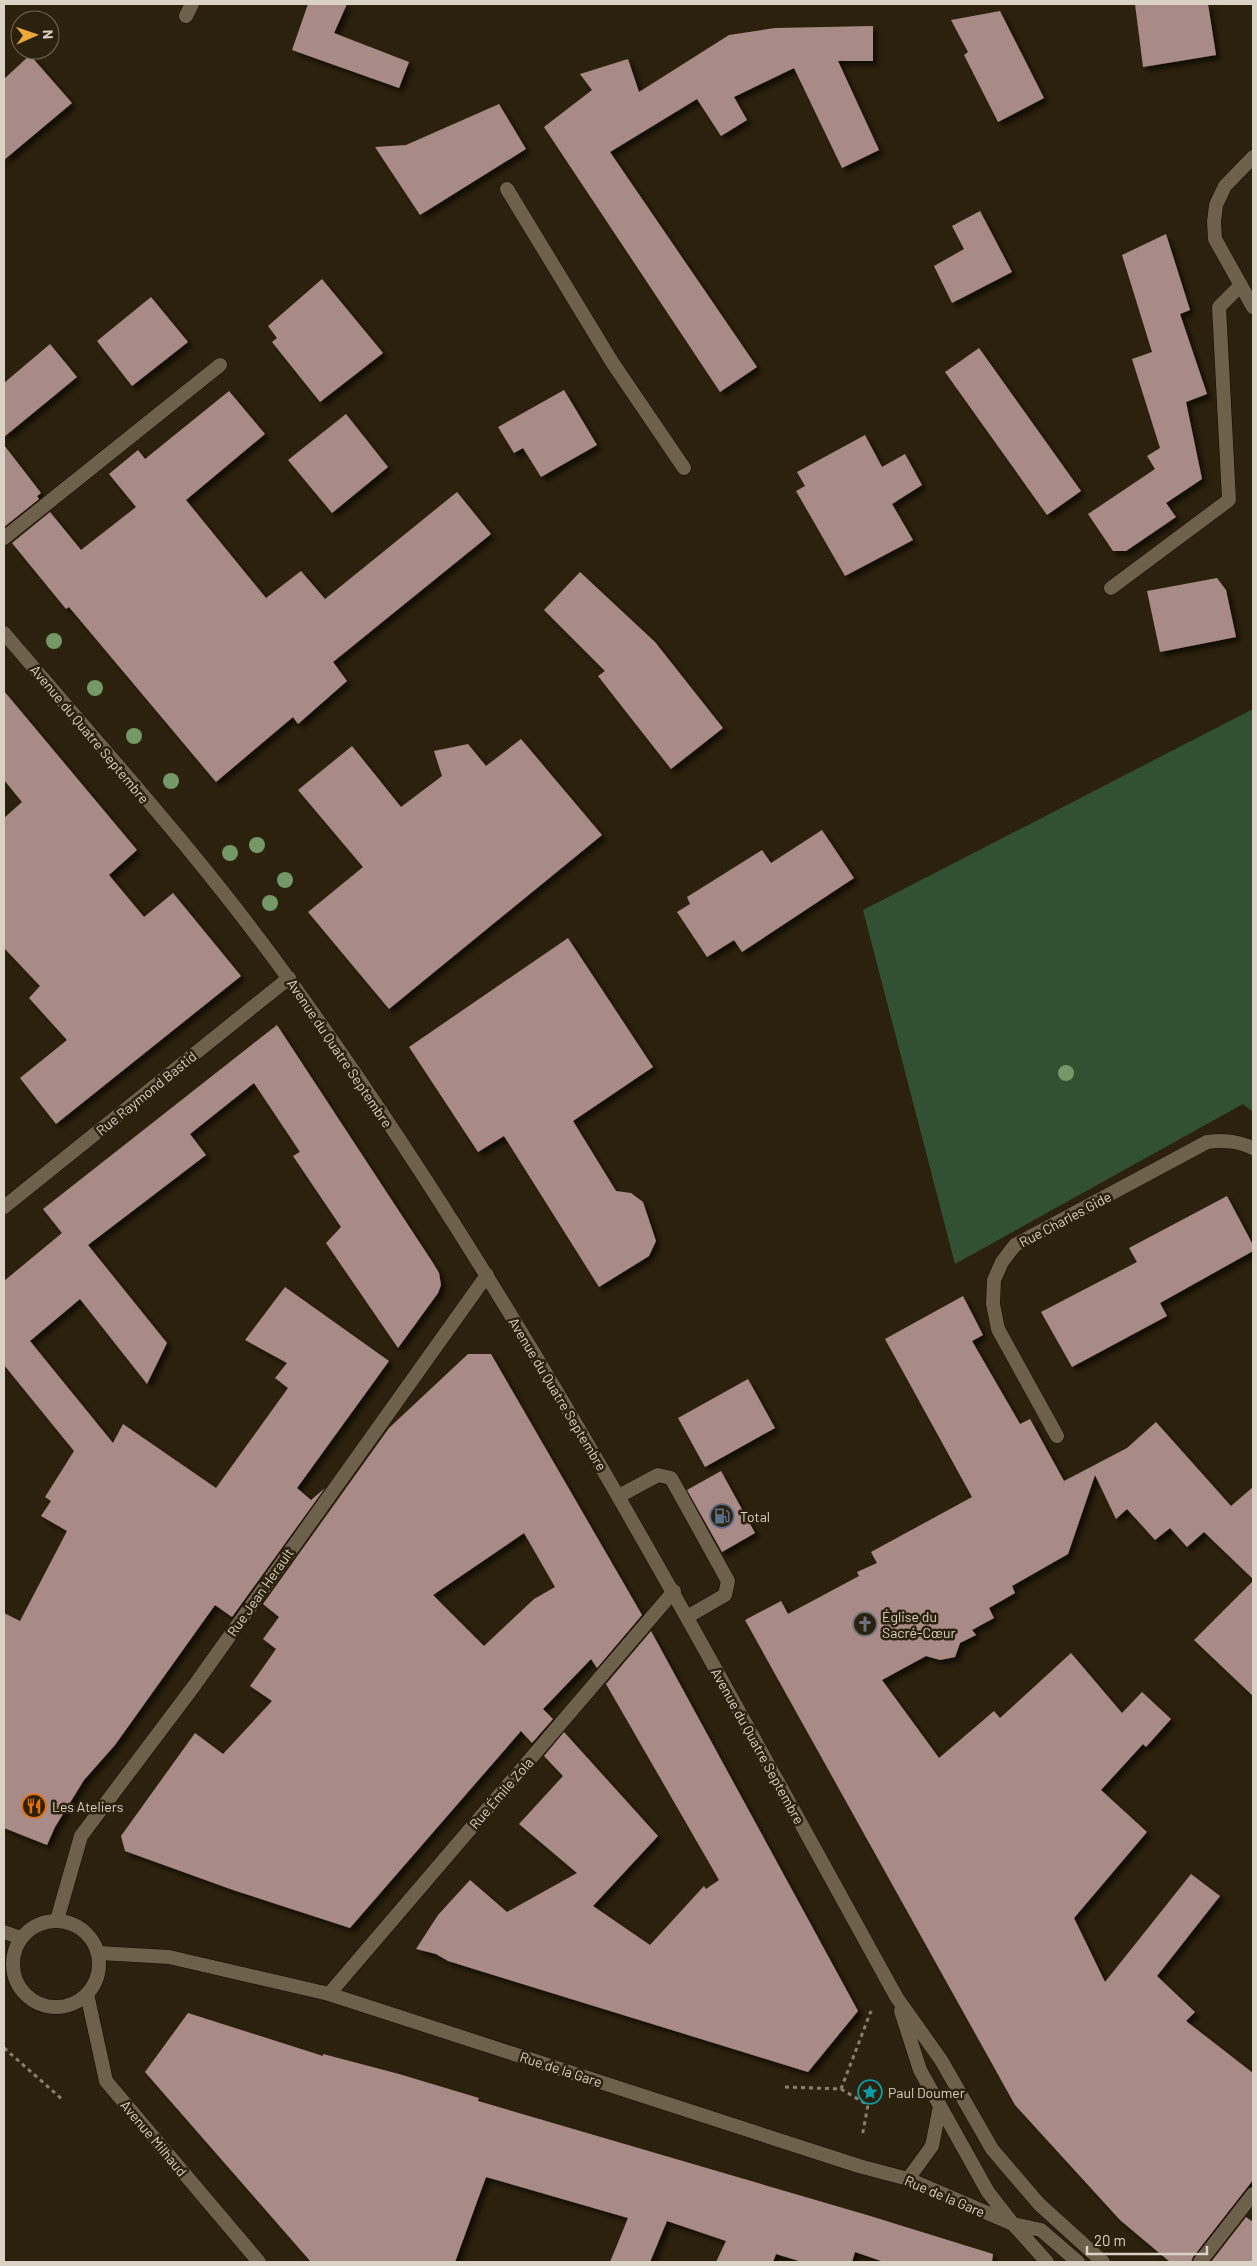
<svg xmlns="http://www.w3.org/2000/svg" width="1257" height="2266" viewBox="0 0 1257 2266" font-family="Barlow,sans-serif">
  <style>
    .green { fill: #325132 }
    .building { fill: #a88a86; fill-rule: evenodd; filter: url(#shadow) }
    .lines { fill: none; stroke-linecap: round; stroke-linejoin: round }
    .service-casing { stroke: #140a00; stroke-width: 15 }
    .minor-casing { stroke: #140a00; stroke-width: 15 }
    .tertiary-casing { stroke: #140a00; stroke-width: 15 }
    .path { stroke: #89806f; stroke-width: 3; stroke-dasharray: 4 4; stroke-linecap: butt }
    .service { stroke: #6d614b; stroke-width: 14 }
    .minor { stroke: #6d614b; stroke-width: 14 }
    .tertiary { stroke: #6d614b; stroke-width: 14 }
    .tree { fill: #749866 }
    .labels { text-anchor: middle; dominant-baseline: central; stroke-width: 5; stroke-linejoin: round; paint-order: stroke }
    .street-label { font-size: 14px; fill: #d9d2c5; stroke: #2c210c }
    .poi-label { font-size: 14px; fill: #d9d2c5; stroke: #2c210c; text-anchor: start }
  </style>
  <defs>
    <filter id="shadow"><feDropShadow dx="4.5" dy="4.5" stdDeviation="2.5" flood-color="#0009"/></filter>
  </defs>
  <rect width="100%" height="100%" fill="#2c210c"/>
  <path class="green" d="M 1253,709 L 1253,1112 L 1243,1104 L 955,1264 L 863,910 Z"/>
  <path class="building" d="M 308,4 L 347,4 L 334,33 L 409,62 L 399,88 L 292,50 Z
    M 1135,4 L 1208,4 L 1216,55 L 1143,67 Z
    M 1000,11 L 1044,98 L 998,122 L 964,55 L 968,52 L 951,20 Z
    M 873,26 L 873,61 L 838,61 L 879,150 L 842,168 L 794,68 L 734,97 L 747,120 L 721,136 L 697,99 L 610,152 L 757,367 L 720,392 L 544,127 L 592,90 L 580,74 L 628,59 L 639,92 L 729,35 L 775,28 Z
    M 30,55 L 72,103 L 4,160 L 4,79 Z
    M 499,104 L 526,149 L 420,215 L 375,147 L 406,145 Z
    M 980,211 L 1012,272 L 952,303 L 934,266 L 964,249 L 952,226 Z
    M 1166,234 L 1190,310 L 1180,314 L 1207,394 L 1186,402 L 1202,479 L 1166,503 L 1176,517 L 1126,551 L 1113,551 L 1088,514 L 1155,469 L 1147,456 L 1160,448 L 1132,359 L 1152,352 L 1122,255 Z
    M 322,279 L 383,353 L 320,402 L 272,342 L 277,338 L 268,326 Z
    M 151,297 L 188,342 L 132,386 L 97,341 Z
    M 50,344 L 77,377 L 4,437 L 4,383 Z
    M 979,348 L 1081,491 L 1047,515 L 945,372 Z
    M 564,390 L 597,445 L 541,477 L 523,448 L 514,453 L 498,427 Z
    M 229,391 L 265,434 L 186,500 L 266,598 L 301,571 L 325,599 L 457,492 L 491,534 L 333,662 L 347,681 L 298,724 L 293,717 L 216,782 L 69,607 L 66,609 L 12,543 L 50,512 L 81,550 L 136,507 L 109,474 L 138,450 L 145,459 Z
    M 346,414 L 388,467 L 332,513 L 288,460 Z
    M 865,435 L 882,467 L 905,454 L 922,485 L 892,504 L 913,540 L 845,576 L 796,491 L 805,486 L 797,472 Z
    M 4,445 L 41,493 L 37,496 L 39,499 L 4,527 Z
    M 580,572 L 655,642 L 723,728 L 671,769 L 598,676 L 605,671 L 544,610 Z
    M 1217,578 L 1226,590 L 1236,637 L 1160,652 L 1147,591 Z
    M 4,691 L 137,850 L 109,875 L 144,917 L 173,893 L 241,976 L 56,1124 L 20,1078 L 67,1040 L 29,998 L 40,986 L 4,948 L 4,818 L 22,802 L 4,780 Z
    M 521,739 L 602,835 L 389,1009 L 308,912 L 363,867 L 298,790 L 352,746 L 401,807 L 442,776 L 434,751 L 468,744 L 486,766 Z
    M 822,830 L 854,878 L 742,952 L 734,940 L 707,957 L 677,912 L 690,904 L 687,897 L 762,850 L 771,863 Z
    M 568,938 L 653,1067 L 573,1121 L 616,1191 L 631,1193 L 643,1202 L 656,1241 L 649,1256 L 599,1287 L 504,1136 L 478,1152 L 409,1047 Z
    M 277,1025 L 433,1263 L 439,1273 L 441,1285 L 438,1293 L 398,1348 L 326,1243 L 341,1227 L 293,1156 L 300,1152 L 254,1083 L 190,1134 L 206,1155 L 88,1245 L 167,1343 L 147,1384 L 80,1299 L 30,1341 L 113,1443 L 123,1424 L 216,1488 L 288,1388 L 275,1378 L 287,1363 L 245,1340 L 285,1287 L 389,1361 L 297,1488 L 311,1500 L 325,1488 L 232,1617 L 215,1605 L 115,1745 L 84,1780 L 55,1827 L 47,1845 L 4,1828 L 4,1613 L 20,1621 L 67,1531 L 41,1516 L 51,1501 L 45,1497 L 74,1451 L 4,1365 L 4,1281 L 62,1233 L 43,1209 Z
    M 1227,1196 L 1253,1245 L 1253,1251 L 1160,1303 L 1167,1316 L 1072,1367 L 1041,1312 L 1137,1262 L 1129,1248 Z
    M 963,1296 L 983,1335 L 972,1341 L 1020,1424 L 1030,1419 L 1064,1481 L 1127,1448 L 1156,1422 L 1231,1506 L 1253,1487 L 1253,1579 L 1204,1532 L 1187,1547 L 1170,1528 L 1155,1540 L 1127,1509 L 1116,1519 L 1095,1475 L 1068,1554 L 1012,1586 L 1015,1593 L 989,1608 L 994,1618 L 972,1630 L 976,1635 L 960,1643 L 955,1657 L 940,1660 L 926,1656 L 882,1680 L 939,1758 L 994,1711 L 1000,1718 L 1071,1653 L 1122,1713 L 1142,1692 L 1171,1719 L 1146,1747 L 1143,1744 L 1101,1790 L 1147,1832 L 1074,1918 L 1105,1982 L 1191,1874 L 1220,1896 L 1157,1976 L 1195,2012 L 1186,2021 L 1253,2073 L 1253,2180 L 1193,2257 L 1191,2262 L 1170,2262 L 1120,2220 L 1015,2105 L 745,1620 L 781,1601 L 788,1614 L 859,1576 L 857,1572 L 877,1563 L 871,1552 L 972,1497 L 885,1339 Z
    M 468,1354 L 491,1354 L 642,1615 L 597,1668 L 591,1659 L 543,1709 L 553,1719 L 532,1743 L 521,1731 L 350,1928 L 233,1890 L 125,1851 L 121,1836 L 195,1733 L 223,1754 L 272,1701 L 250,1686 L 276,1649 L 263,1639 L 279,1617 L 263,1604 L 389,1428 ZM 524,1533 L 555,1587 L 534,1599 L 484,1646 L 433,1595 Z
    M 748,1379 L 775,1428 L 705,1467 L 678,1418 Z
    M 721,1471 L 755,1533 L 722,1552 L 687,1490 Z
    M 1253,1581 L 1253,1696 L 1194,1640 Z
    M 651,1631 L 858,2011 L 808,2072 L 448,1961 L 436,1954 L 416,1949 L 438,1915 L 470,1880 L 507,1912 L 577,1873 L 519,1824 L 563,1776 L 544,1756 L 564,1732 L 658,1836 L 593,1906 L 650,1945 L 704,1886 L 706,1889 L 719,1880 L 606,1684 Z
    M 188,2013 L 323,2056 L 323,2054 L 399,2074 L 479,2098 L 478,2101 L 867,2215 L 993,2254 L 992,2262 L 884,2262 L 855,2252 L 852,2262 L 802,2262 L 776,2254 L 773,2262 L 716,2262 L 726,2241 L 667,2221 L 650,2262 L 610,2262 L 628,2218 L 486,2177 L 455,2262 L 311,2262 L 145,2072 Z
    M 1246,2217 L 1253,2222 L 1253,2262 L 1211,2262 Z"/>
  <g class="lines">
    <g class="service-casing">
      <path id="service" d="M 619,1496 L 658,1475 L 671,1478 L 728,1581 L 725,1595 L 687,1617
        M 1200,2262 L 1253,2194"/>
    </g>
    <g class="minor-casing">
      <path id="minor" d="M 186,16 L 192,4
        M 1253,157 L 1225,186 L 1216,205 L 1214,222 L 1215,239 L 1253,307
        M 507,189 L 612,362 L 684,468
        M 4,538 L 220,365
        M 1111,588 L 1229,500 L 1219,307 L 1241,285
        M 4,1207 L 289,978
        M 1057,1436 L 998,1329 L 993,1304 L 994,1280 L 1002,1262 L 1015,1245 L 1207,1142 C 1225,1140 1237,1141 1253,1148
        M 57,1920 L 81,1836 L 194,1686 L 487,1275
        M 329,1994 L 674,1591"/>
    </g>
    <g class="tertiary-casing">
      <path id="tertiary" d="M 4,633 C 101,747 203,859 291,982 C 522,1302 706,1653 897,1998 L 941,2060 L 992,2149 L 1039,2204 L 1103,2262
        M13 1964a43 43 0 1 1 86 0a43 43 0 1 1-86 0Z
        M 4,1932 L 21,1938
        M 99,1953 L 169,1957 L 329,1994 L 859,2166 L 908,2179 L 1013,2224 L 1041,2230 L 1078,2262
        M 87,1994 L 106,2081 L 259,2262
        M 901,2011 L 920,2070 L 988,2192 L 1013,2224 L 1047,2262
        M 908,2179 L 932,2146 L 940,2106"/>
    </g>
    <path class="path" d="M 4,2048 L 63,2100
      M 785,2087 L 841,2089 L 868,2105 L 862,2137
      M 841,2089 L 871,2011"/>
    <use href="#service" class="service"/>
    <use href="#minor" class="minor"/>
    <use href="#tertiary" class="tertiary"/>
  </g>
  <g class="tree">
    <circle cx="54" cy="641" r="8"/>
    <circle cx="95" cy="688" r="8"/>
    <circle cx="134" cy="736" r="8"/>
    <circle cx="171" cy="781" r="8"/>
    <circle cx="257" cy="845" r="8"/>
    <circle cx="230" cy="853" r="8"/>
    <circle cx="285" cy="880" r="8"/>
    <circle cx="270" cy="903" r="8"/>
    <circle cx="1066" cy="1073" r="8"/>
  </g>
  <defs>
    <g id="fuel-ring" transform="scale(1.25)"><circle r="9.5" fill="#2c210c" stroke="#5c6f8a" stroke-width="1.5"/><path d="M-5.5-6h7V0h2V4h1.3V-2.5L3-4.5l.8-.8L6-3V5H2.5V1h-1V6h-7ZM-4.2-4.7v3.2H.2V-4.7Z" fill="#5c6f8a"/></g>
    <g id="church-ring" transform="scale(1.25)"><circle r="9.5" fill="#2c210c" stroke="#6b7280" stroke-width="1.5"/><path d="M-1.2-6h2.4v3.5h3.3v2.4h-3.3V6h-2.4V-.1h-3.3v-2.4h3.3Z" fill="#6b7280"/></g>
    <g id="restaurant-ring" transform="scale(1.25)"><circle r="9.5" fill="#2c210c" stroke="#e8710a" stroke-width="1.5"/><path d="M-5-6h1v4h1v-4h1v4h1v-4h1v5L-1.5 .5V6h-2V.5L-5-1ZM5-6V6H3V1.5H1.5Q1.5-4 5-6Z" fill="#e8710a"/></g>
    <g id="sight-ring" transform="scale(1.25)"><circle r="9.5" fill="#2c210c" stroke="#0f9aa8" stroke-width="1.5"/><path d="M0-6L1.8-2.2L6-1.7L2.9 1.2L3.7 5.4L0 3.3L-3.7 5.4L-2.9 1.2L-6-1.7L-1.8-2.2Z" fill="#0f9aa8"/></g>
  </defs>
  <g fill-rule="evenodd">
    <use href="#fuel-ring" x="722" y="1516"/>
    <use href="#church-ring" x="865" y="1624"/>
    <use href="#restaurant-ring" x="34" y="1806"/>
    <use href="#sight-ring" x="870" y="2092"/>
  </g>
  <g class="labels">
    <g class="street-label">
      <text transform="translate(90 734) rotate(50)">Avenue du Quatre Septembre</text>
      <text transform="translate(340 1053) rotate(56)">Avenue du Quatre Septembre</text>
      <text transform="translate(146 1093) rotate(-39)">Rue Raymond Bastid</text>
      <text transform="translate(1065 1219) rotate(-28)">Rue Charles Gide</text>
      <text transform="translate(558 1394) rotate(59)">Avenue du Quatre Septembre</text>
      <text transform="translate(260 1592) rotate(-55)">Rue Jean Herault</text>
      <text transform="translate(758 1746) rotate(61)">Avenue du Quatre Septembre</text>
      <text transform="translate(501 1793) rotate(-49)">Rue Émile Zola</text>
      <text transform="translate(561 2069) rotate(18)">Rue de la Gare</text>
      <text transform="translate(154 2138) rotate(50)">Avenue Milhaud</text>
      <text transform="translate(945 2196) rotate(23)">Rue de la Gare</text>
    </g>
    <g class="poi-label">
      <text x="740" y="1516">Total</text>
      <text x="882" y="1616">Église du<tspan x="882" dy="16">Sacré-Cœur</tspan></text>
      <text x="52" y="1806">Les Ateliers</text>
      <text x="888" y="2092">Paul Doumer</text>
    </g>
  </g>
  <rect width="1257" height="2266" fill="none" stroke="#d9d2c5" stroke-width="10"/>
  <g transform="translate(35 35) rotate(88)"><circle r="24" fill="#2c210c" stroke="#716856"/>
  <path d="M0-4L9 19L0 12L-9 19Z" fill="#eca93b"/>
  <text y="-8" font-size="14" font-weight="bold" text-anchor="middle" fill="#d9d2c5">N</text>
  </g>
  <path d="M1087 2246v8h120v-8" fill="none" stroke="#d9d2c5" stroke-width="2.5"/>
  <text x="1094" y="2246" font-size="15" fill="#d9d2c5" stroke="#2c210c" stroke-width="4" paint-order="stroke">20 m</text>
</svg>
